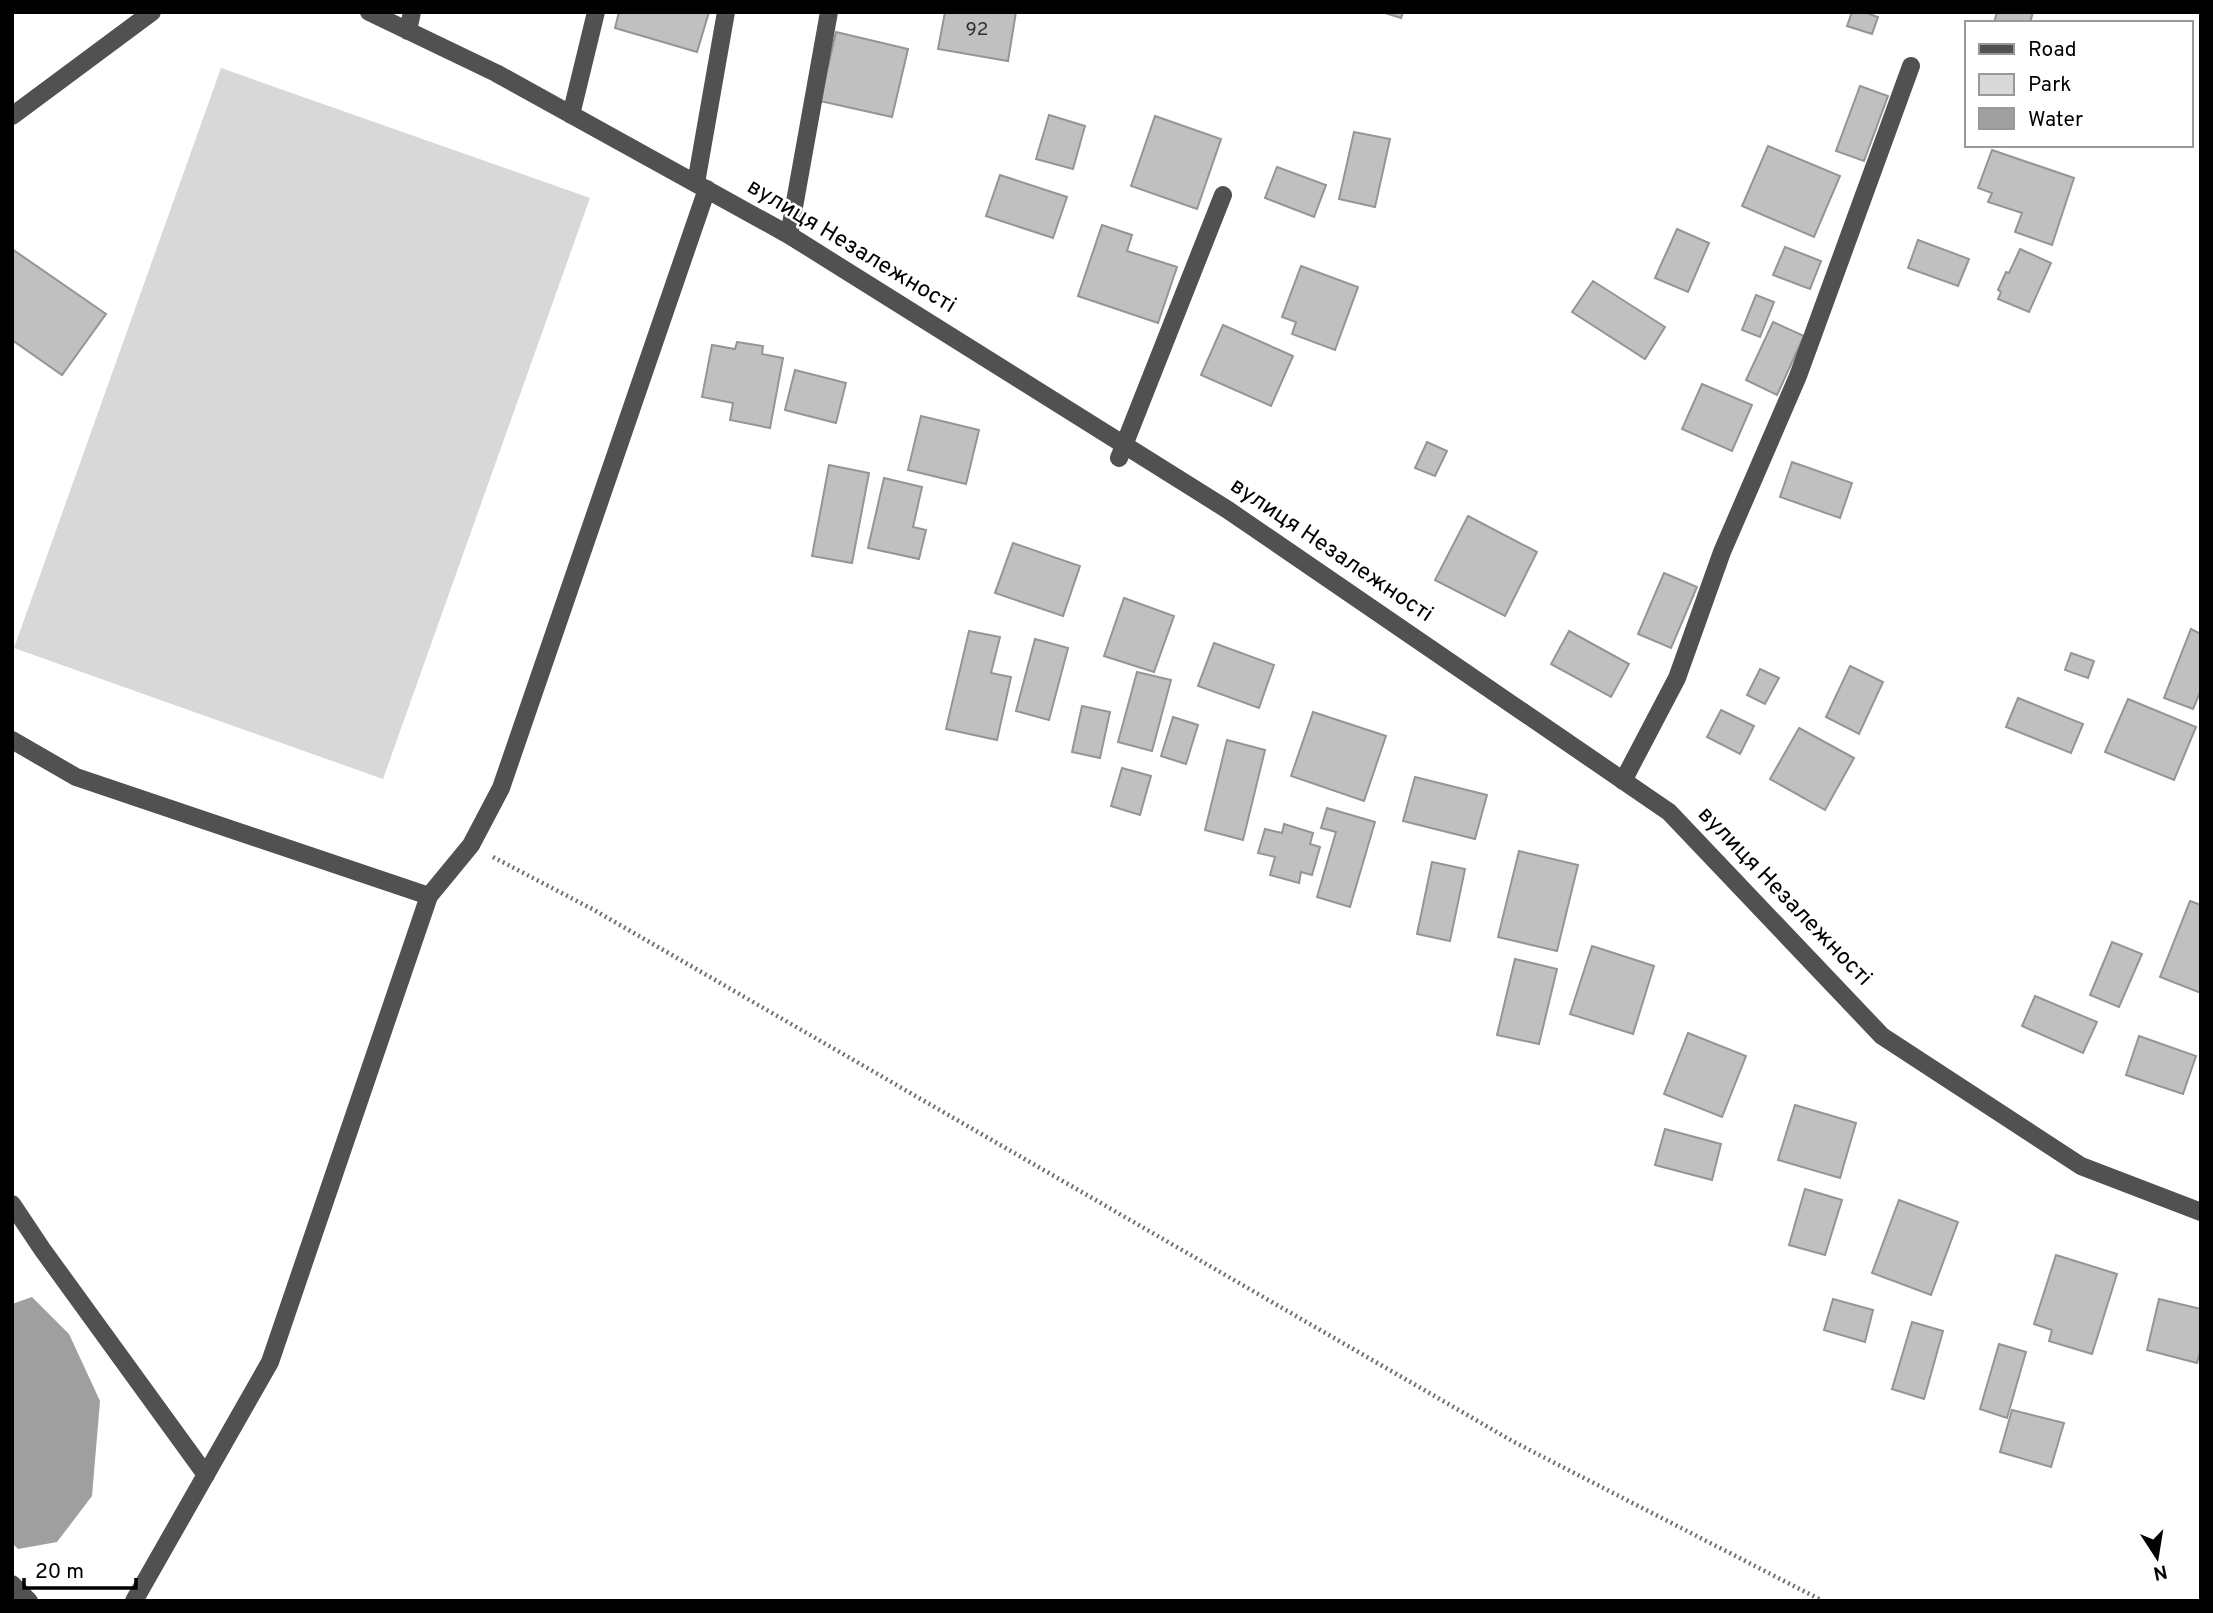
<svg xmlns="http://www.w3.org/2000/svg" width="2213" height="1613" viewBox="0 0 2213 1613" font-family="Overpass,sans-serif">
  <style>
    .green { fill: #d8d8d8 }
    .water { fill: #9f9f9f }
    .building { fill: #c0c0c0; stroke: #959595; stroke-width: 2 }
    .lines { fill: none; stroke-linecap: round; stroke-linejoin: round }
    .path { stroke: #737373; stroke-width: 4.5; stroke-dasharray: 2 3.5; stroke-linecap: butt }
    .minor { stroke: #515151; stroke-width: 18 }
    .labels { text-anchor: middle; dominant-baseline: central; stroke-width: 5; stroke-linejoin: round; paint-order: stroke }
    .number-label { font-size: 19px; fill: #303030 }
    .street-label { font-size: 23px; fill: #000; stroke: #fff }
  </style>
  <rect width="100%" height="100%" fill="#fff"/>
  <path class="green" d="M 221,68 L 590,198 L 383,779 L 14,648 Z"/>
  <path class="water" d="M 32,1297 L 69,1334 L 100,1401 L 92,1496 L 57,1542 L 18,1549 L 12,1543 L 12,1304 Z"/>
  <path class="building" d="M 619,12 L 709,12 L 697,52 L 615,28 Z
    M 945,12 L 1016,12 L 1008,61 L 938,49 Z
    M 1382,12 L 1403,12 L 1401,18 Z
    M 1852,12 L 1864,12 L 1878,17 L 1872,34 L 1847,26 Z
    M 1997,12 L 2033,12 L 2030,23 L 1994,23 Z
    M 836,32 L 908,49 L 892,117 L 820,101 Z
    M 1860,86 L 1888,96 L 1864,161 L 1836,151 Z
    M 1049,115 L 1085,126 L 1073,169 L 1036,159 Z
    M 1155,116 L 1221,139 L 1197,209 L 1131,186 Z
    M 1354,132 L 1390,139 L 1375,207 L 1339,199 Z
    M 1768,146 L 1840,176 L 1814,237 L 1742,206 Z
    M 1992,150 L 2074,178 L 2052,245 L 2015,232 L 2022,213 L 1988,202 L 1992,193 L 1978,188 Z
    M 1277,167 L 1326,185 L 1314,217 L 1265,198 Z
    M 1000,175 L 1067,197 L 1053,238 L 986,216 Z
    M 1102,225 L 1132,235 L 1127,251 L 1177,267 L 1158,323 L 1078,296 Z
    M 1677,229 L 1709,243 L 1688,292 L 1655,278 Z
    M 1918,240 L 1969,259 L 1958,286 L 1908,268 Z
    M 1785,247 L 1821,261 L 1810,289 L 1773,275 Z
    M 12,249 L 106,314 L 62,375 L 12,340 Z
    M 2020,249 L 2051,263 L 2029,312 L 1998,299 L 2001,292 L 1998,290 L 2006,272 L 2009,273 Z
    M 1301,266 L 1358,287 L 1335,350 L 1292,334 L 1296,322 L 1282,317 Z
    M 1593,281 L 1665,327 L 1645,359 L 1572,312 Z
    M 1756,295 L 1774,302 L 1760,337 L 1742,330 Z
    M 1773,322 L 1804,336 L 1777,395 L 1746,380 Z
    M 1223,325 L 1293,356 L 1271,406 L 1201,375 Z
    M 737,342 L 763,346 L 762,354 L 783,358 L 770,428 L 730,420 L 733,403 L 702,397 L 712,345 L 735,349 Z
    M 795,370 L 846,383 L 836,423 L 785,410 Z
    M 1702,384 L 1752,405 L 1732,451 L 1682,429 Z
    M 921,416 L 979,430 L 966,484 L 908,470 Z
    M 1427,442 L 1447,451 L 1435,476 L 1415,468 Z
    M 1792,462 L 1852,483 L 1840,518 L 1780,497 Z
    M 829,465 L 869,473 L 852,563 L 812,556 Z
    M 884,478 L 922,487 L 913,527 L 926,530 L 919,559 L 868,548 Z
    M 1468,516 L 1537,552 L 1505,616 L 1435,580 Z
    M 1013,543 L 1080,566 L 1063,616 L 995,593 Z
    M 1664,573 L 1697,587 L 1671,648 L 1638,634 Z
    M 1124,598 L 1174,616 L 1154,672 L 1104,656 Z
    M 2191,629 L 2201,634 L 2201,690 L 2193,709 L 2164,698 Z
    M 969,631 L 1000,637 L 991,673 L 1011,677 L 997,740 L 946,729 Z
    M 1569,631 L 1629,664 L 1611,697 L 1551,664 Z
    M 1035,639 L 1068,648 L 1049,720 L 1016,711 Z
    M 1214,643 L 1274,665 L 1259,708 L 1198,686 Z
    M 2071,653 L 2094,661 L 2088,678 L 2065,670 Z
    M 1850,666 L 1883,682 L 1859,734 L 1826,717 Z
    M 1760,669 L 1779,678 L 1765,704 L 1747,695 Z
    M 1137,672 L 1171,680 L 1152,751 L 1118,742 Z
    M 2018,698 L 2083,724 L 2071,753 L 2006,727 Z
    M 2128,699 L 2196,727 L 2174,780 L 2105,752 Z
    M 1082,706 L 1110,712 L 1100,758 L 1072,752 Z
    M 1721,710 L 1754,726 L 1740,754 L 1707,737 Z
    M 1313,712 L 1386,736 L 1364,801 L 1291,776 Z
    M 1173,717 L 1198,725 L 1186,764 L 1161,756 Z
    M 1799,728 L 1854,758 L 1825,810 L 1770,779 Z
    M 1227,740 L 1265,750 L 1243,840 L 1205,830 Z
    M 1122,768 L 1151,776 L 1140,815 L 1111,806 Z
    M 1415,777 L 1487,795 L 1475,839 L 1403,821 Z
    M 1327,808 L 1375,822 L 1350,907 L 1317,897 L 1336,832 L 1321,828 Z
    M 1284,824 L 1313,833 L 1310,844 L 1320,847 L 1312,875 L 1301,872 L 1299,883 L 1270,875 L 1275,857 L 1258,853 L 1265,829 L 1282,833 Z
    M 1519,851 L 1578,865 L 1557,951 L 1498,937 Z
    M 1432,862 L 1465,869 L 1450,941 L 1417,934 Z
    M 2190,901 L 2201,905 L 2201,993 L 2160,977 Z
    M 2112,942 L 2142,954 L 2119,1007 L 2090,995 Z
    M 1592,946 L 1654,966 L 1633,1034 L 1570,1014 Z
    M 1515,959 L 1557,969 L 1539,1044 L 1497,1035 Z
    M 2035,996 L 2097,1022 L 2083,1053 L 2022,1026 Z
    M 1688,1033 L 1746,1056 L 1722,1117 L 1664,1094 Z
    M 2139,1036 L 2196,1056 L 2183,1094 L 2126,1075 Z
    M 1795,1105 L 1856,1123 L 1840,1178 L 1778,1160 Z
    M 1665,1129 L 1721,1144 L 1712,1180 L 1655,1165 Z
    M 1805,1189 L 1842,1200 L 1825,1255 L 1789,1245 Z
    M 1899,1200 L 1958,1222 L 1931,1295 L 1872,1273 Z
    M 2056,1255 L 2117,1274 L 2092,1354 L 2049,1341 L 2052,1330 L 2034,1324 Z
    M 1833,1299 L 1873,1310 L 1865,1342 L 1824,1330 Z
    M 2159,1299 L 2201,1309 L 2201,1349 L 2197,1363 L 2147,1350 Z
    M 1912,1322 L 1943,1331 L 1924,1399 L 1892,1389 Z
    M 1999,1344 L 2026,1352 L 2007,1418 L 1980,1409 Z
    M 2012,1410 L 2064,1423 L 2051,1467 L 2000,1452 Z"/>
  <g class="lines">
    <path class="path" d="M 493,857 L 594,910 L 1514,1442 L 1823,1601"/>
    <path class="minor" d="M 369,12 L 496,73 L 789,235 L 1228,510 L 1669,812 L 1882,1036 L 2081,1166 L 2201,1212
      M 408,31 L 412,12
      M 571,115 L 596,12
      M 12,116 L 152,12
      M 696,183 L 726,12
      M 789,235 L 829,12
      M 1119,458 L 1223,195
      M 12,740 L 76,777 L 429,896 L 270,1362 L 134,1601
      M 1623,781 L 1677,678 L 1722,552 L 1798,376 L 1911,66
      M 429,896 L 471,845 L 501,788 L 707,189
      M 12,1204 L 42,1249 L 206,1475
      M 12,1584 L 29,1601"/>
  </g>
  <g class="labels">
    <g class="number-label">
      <text x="977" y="30">92</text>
    </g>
    <g class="street-label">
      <text transform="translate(851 247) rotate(31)">вулиця Незалежності</text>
      <text transform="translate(1331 551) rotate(34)">вулиця Незалежності</text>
      <text transform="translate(1784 897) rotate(46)">вулиця Незалежності</text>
    </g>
  </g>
  <rect width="2213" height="1613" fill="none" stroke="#000000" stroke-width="28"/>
  <rect x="1965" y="21" width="228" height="126" fill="#ffffff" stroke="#999999" stroke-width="2"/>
  <rect x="1979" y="44" width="35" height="10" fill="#515151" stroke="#999999" stroke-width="2"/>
  <text x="2028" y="56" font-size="21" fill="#000000">Road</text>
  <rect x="1979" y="74" width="35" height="21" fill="#d8d8d8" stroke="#999999" stroke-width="2"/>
  <text x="2028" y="91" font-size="21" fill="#000000">Park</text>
  <rect x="1979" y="108" width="35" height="21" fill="#9f9f9f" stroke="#999999" stroke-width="2"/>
  <text x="2028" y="126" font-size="21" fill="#000000">Water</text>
  <g transform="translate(2157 1557) rotate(168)" stroke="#ffffff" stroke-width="5" paint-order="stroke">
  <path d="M0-5L12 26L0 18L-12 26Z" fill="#000000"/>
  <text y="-10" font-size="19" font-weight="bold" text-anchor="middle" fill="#000000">N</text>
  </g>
  <path d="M24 1578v10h112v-10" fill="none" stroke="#000000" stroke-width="3.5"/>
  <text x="35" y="1578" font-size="21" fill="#000000" stroke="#ffffff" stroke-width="5" paint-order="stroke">20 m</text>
</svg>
